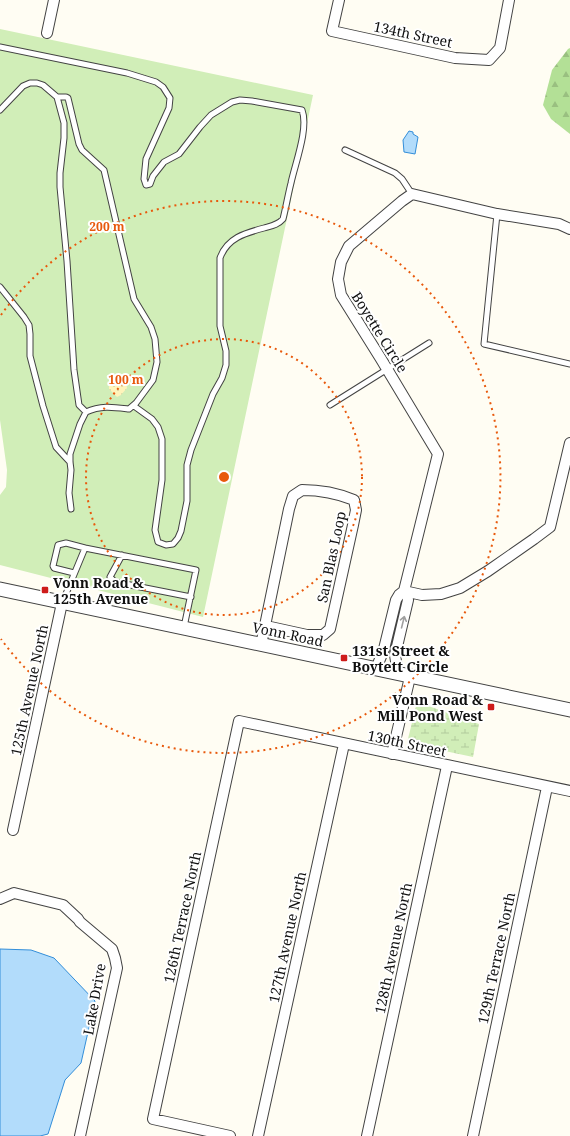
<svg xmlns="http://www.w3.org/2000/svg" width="570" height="1136" viewBox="0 0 570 1136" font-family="'Noto Serif',serif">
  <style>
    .grass { fill: #d1eeb8 }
    .forest { fill: url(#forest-firs) }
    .wetland { fill: url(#wetland-marsh) }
    .sand { fill: url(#sand-dots) }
    .water { fill: #b2dcfb; stroke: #338ed9 }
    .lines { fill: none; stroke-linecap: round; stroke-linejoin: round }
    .service-casing { stroke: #434343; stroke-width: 7 }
    .minor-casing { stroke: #434343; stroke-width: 12 }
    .tertiary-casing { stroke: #434343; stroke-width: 15 }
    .service { stroke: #fff; stroke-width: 5 }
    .minor { stroke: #fff; stroke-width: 10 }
    .tertiary { stroke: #fff; stroke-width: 13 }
    .oneway { stroke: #9f9f9f }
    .ring { fill: none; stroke: #e8590c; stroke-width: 2; stroke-dasharray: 2 4 }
    .poi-dot { fill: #ce1b1a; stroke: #fff; stroke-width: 1.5 }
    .labels { text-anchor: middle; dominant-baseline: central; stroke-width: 4; stroke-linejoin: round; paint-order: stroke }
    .street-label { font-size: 14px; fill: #101010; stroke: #fff }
    .poi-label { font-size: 14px; font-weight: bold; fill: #101010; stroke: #fff; text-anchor: start }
    .centre { fill: #e8590c; stroke: #fff; stroke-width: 2 }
    .ring-label { font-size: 12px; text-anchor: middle; font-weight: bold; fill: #e8590c; stroke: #fff; stroke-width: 4; stroke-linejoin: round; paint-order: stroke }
  </style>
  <defs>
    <pattern id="forest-firs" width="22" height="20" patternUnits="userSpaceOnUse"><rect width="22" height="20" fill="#b3e096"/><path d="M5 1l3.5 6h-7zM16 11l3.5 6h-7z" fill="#99bf80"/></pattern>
    <pattern id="wetland-marsh" width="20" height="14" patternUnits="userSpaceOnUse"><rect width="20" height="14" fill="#d1eeb8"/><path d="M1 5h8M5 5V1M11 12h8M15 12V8" fill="none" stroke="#b2cb9d"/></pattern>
    <pattern id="sand-dots" width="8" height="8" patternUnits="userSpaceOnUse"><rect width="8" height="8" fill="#fff4bb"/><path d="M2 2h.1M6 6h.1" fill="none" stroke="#dad0a0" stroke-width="1.8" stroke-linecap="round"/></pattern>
  </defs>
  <rect width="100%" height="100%" fill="#fffdf3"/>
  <path class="grass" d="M 0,29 L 313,95 L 203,617 L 0,565 L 0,495 L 6,487 L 7,470 L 0,420 Z"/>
  <path class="forest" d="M 570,48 L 570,134 L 551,119 L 543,105 L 552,70 L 568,49 Z"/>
  <path class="wetland" d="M 417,702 L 479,724 L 473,757 L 407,743 Z"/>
  <path class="sand" d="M 112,383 L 126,383 L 127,388 L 121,395 L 117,397 L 109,389 L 109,386 Z"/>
  <path class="water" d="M 409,131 L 413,132 L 413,134 L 418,137 L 415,154 L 404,152 L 403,140 Z
    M 0,949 L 31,950 L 54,958 L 95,1001 L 81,1063 L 65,1080 L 48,1134 L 40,1136 L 0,1136 Z"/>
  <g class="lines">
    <g class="service-casing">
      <path id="service" d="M 0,47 L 127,73 L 156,82 L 163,87 L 170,98 L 169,108 L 146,159 L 144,179 L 146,185 L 150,184 L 153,176 L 164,162 L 179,154 L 200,127 L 211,115 L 232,102 L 240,100 L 252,101 L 302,110 C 309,128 295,164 291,183 C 288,195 286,207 283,219 C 278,225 271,226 264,228 C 245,233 227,238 220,258 L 220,326 L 226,351 L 226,365 L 222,378 L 213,394 L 191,450 L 187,465 L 187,501 L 181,531 L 178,538 L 173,544 L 166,545 L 158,542 L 155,530 L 162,480 L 162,439 L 158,427 L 152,419 L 134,406
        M 57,97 L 66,97 L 68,98 L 79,144 L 82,150 L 104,170 L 134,299 L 151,327 L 155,339 L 157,362 L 153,380 L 136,403 L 129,409 C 113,407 101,405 86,412 L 80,424 L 70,454 L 70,462 L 71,470 L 69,493 L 71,509
        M 0,110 L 23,86 L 30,83 L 37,83 L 43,85 L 57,97 L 64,123 L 64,138 L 60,173 L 60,187 L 67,261 L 74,370 L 79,405 L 86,412
        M 345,150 L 395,173 L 402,179 L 412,194
        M 497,214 L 484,344 L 570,364
        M 0,287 L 24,317 L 29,325 L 30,334 L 30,356 L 43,406 L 56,447 L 70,462
        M 330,405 L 429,343
        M 122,555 L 110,577 L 115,582 L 191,597
        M 74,573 L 54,568 L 53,566 L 58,545 L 66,543 L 85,548
        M 63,601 L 85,548 L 196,570 L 184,627"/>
    </g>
    <g class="minor-casing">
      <path id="minor" d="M 339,0 L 332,31 L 455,58 L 489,60 L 500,48 L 509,0
        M 47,33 L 54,0
        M 570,229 L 559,224 L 497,214 L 412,194 L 402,201 L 349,246 L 341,262 L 338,279 L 341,295 L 381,359 L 438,454 L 404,591 L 422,595 L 441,594 L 460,588 L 488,571 L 534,539 L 550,527 L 570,443
        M 261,645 L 289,509 L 293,496 L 302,490 C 319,490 337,493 354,500 L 356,510 L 353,525 L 330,629 L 323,635 L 307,635 L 266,626
        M 376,669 L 384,649 L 396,600 L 399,595 L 404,591 L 407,595 L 408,600 L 395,655 L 398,674
        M 392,754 L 410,677
        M 13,830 L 62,603
        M 0,899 L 14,893 L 63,905 L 78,919 L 80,922 L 112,949 L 115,958 L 117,968 L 80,1136
        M 230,1136 L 153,1119 L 239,721 L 570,791
        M 258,1136 L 344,744
        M 367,1136 L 447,766
        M 473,1136 L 547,787"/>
    </g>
    <g class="tertiary-casing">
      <path id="tertiary" d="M 0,589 L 570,710"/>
    </g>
    <use href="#service" class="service"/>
    <use href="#minor" class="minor"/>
    <use href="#tertiary" class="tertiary"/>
  </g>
  <defs><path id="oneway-shaft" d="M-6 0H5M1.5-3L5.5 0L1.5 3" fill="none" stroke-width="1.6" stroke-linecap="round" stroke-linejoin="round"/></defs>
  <use class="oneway" href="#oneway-shaft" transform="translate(403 622) rotate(-76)"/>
  <g class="ring">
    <circle cx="224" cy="477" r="138"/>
    <path d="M1 315A276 276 0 1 1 1 639"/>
  </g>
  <g class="poi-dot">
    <rect x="41" y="586" width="8" height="8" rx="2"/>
    <rect x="340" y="654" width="8" height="8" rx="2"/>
    <rect x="487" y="703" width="8" height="8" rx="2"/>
  </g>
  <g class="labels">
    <g class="street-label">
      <text transform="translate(413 34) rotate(12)">134th Street</text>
      <text transform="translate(380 332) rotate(58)">Boyette Circle</text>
      <text transform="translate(331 557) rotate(-78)">San Blas Loop</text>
      <text transform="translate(288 634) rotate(12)">Vonn Road</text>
      <text transform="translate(29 690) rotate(-78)">125th Avenue North</text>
      <text transform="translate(407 743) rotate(12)">130th Street</text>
      <text transform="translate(182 917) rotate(-78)">126th Terrace North</text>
      <text transform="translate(287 937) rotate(-78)">127th Avenue North</text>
      <text transform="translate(393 948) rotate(-78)">128th Avenue North</text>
      <text transform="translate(496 958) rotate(-78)">129th Terrace North</text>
      <text transform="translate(94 999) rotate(-80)">Lake Drive</text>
    </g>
    <g class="poi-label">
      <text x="53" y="582">Vonn Road &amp;<tspan x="53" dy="16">125th Avenue</tspan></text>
      <text x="352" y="650">131st Street &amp;<tspan x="352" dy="16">Boytett Circle</tspan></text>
      <text x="483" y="699" text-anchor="end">Vonn Road &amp;<tspan x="483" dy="16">Mill Pond West</tspan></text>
    </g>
  </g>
  <circle cx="224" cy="477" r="6" class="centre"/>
  <g class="ring-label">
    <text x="107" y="231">200 m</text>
    <text x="126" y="384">100 m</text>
  </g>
</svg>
